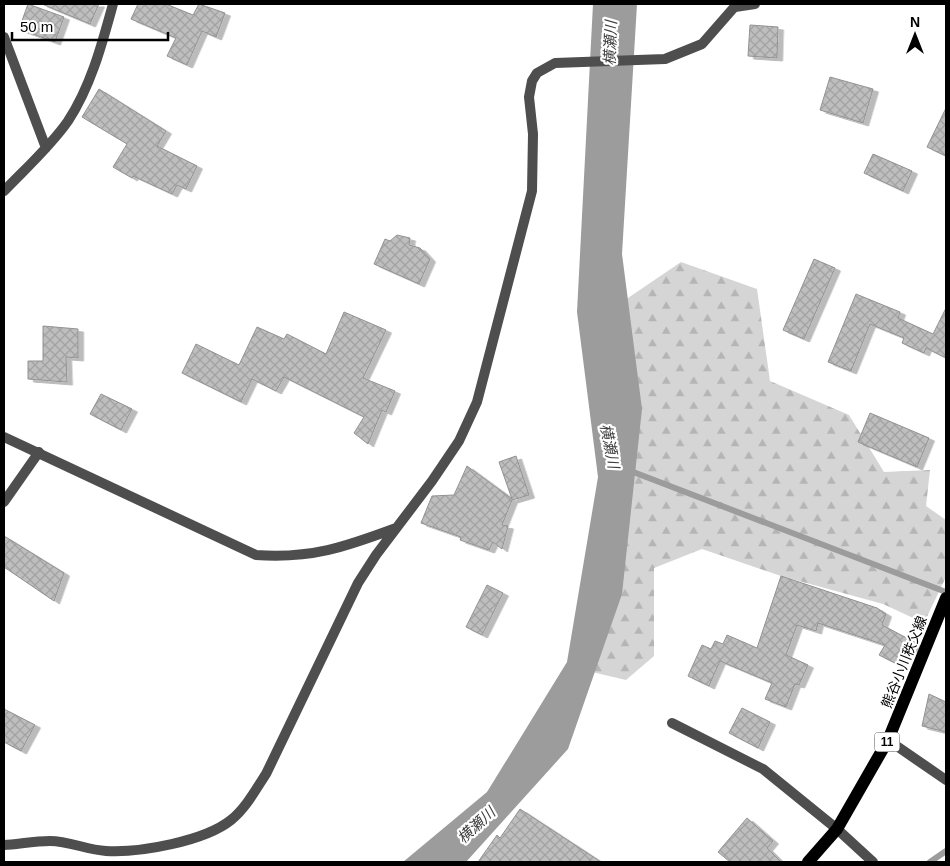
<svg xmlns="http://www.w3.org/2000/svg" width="950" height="866" viewBox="0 0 950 866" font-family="Helvetica,'Noto Sans JP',sans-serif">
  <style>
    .forest { fill: url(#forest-firs) }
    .water { fill: #9c9c9c }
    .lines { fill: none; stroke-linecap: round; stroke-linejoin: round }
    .stream { stroke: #9c9c9c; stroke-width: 6 }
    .building { fill: url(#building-cross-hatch); stroke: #929292; filter: url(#shadow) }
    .service { stroke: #4e4e4e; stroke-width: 10 }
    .minor { stroke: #4e4e4e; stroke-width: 10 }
    .primary { stroke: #000; stroke-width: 12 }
    .labels { text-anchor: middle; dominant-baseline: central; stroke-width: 4.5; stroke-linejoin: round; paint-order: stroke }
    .shield { fill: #fff; stroke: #4c4c4c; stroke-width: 1 }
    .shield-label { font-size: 12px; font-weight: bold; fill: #000 }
    .street-label { font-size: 14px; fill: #000; stroke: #fff }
    .water-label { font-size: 15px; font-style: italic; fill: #3d3d3d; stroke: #fff }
  </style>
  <defs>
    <pattern id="forest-firs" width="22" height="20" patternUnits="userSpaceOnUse" patternTransform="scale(1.25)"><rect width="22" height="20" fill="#d5d5d5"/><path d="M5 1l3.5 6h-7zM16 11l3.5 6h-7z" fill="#b5b5b5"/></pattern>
    <pattern id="building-cross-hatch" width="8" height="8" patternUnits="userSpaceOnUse" patternTransform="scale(1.25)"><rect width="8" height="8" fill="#bebebe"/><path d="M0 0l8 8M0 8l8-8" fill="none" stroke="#a2a2a2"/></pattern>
    <filter id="shadow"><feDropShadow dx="5.5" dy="3" stdDeviation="0" flood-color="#0004"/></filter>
  </defs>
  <rect width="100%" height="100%" fill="#fff"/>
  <path class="forest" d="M 681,262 L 757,289 L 770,381 L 849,415 L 884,472 L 930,470 L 926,506 L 946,520 L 946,577 L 924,623 L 883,604 L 781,576 L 702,549 L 654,568 L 654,656 L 626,680 L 592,672 L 625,300 Z"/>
  <path class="water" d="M 593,4 L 637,4 L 622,254 L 642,409 L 622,594 L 568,749 L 466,862 L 403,862 L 487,792 L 567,662 L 598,477 L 577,312 Z"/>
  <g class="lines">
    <path class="stream" d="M 628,470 L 946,592
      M 930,862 L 946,851"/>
  </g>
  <path class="building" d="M 28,4 L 64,17 L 55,42 L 19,29 Z
    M 42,4 L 99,4 L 90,24 Z
    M 138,4 L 166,4 L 193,15 L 199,4 L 225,13 L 216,37 L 202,31 L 187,65 L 167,56 L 176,38 L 131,19 Z
    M 750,25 L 778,27 L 777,58 L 748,56 Z
    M 830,77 L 873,89 L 863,123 L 820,110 Z
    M 99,89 L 166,131 L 157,146 L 197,166 L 186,189 L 177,185 L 172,194 L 133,176 L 132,178 L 113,167 L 127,144 L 82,117 Z
    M 946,108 L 946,156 L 927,147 Z
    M 873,154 L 912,171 L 903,191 L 864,173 Z
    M 397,235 L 410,238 L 409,245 L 420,248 L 430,259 L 419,284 L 374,264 L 385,239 L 390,241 Z
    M 814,259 L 835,268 L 804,339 L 783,330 Z
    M 856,294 L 900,312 L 898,318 L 933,334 L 946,308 L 946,358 L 926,348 L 924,353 L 902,343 L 904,338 L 870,324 L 851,371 L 828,362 Z
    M 344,312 L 386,330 L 363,378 L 395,391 L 386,412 L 382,410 L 368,444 L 354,433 L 364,417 L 284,377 L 276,391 L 252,379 L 241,402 L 182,373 L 196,344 L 239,365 L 257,327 L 284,339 L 287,334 L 326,354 Z
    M 43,326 L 78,329 L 78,358 L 66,357 L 67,382 L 28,379 L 28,361 L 43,361 Z
    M 101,394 L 132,409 L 121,430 L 90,414 Z
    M 870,413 L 929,438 L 917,467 L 858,442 Z
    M 516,456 L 529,495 L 512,500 L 502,525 L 508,526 L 502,549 L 493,542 L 489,550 L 460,540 L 461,537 L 421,523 L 432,496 L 454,495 L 467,466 L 512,499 L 499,462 Z
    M 4,536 L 64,573 L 54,601 L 4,567 Z
    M 781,576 L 877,608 L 886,614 L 882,625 L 918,644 L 914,654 L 906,651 L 899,665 L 879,655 L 885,645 L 818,623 L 816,631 L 797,625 L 786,655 L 808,665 L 799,685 L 795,684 L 786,707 L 765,699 L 772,683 L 720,661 L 709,686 L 688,676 L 702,645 L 711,649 L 715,641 L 723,644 L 727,635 L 757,648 Z
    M 487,585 L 503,593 L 482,635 L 466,627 Z
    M 929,694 L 946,702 L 946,732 L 922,726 Z
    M 742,708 L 770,722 L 758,748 L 729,733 Z
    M 4,709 L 35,725 L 21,751 L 4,742 Z
    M 520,809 L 601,862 L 478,862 L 497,835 L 500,838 Z
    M 747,818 L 773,841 L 767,848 L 781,862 L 730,862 L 718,852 Z"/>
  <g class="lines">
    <path class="service" d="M 735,7 L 755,4
      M 4,502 L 39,452
      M 837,829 L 873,862"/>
    <path class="minor" d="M 4,37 L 46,148
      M 4,191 C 25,169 50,147 68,121 C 91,86 102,44 113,4
      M 4,437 L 256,555 C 311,559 345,547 396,528
      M 672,723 L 763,769 L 837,829
      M 888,740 L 946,780
      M 4,845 C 19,844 35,841 50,841 C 69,841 87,850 106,851 C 140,853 205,841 231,820 C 246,808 256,789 266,774 L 358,583 L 376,555 L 432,481 L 459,441 L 477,402 L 532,191 L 533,134 L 529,97 L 532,81 L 537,73 L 555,63 L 665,59 L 702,44 L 737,4"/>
    <path class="primary" d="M 808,862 L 837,829 L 888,740 L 946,598"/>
  </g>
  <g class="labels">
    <rect class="shield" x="874.5" y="732.5" width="25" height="19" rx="4"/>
    <g class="shield-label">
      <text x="887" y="742">11</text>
    </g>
    <g class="street-label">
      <text transform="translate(904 662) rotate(-68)">熊谷小川秩父線</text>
    </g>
    <g class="water-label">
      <text transform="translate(610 43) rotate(-88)">横瀬川</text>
      <text transform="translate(610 446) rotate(79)">横瀬川</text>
      <text transform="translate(476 825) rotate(-43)">横瀬川</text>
    </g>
  </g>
  <rect width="950" height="866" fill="none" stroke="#000000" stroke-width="10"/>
  <g transform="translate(915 35)" stroke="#ffffff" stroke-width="4" paint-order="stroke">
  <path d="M0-4L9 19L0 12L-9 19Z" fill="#000000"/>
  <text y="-8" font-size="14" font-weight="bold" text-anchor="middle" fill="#000000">N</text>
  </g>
  <path d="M12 32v8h156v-8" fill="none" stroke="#000000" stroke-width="2.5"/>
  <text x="20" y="32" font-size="15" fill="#000000" stroke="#ffffff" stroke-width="4" paint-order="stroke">50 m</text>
</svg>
